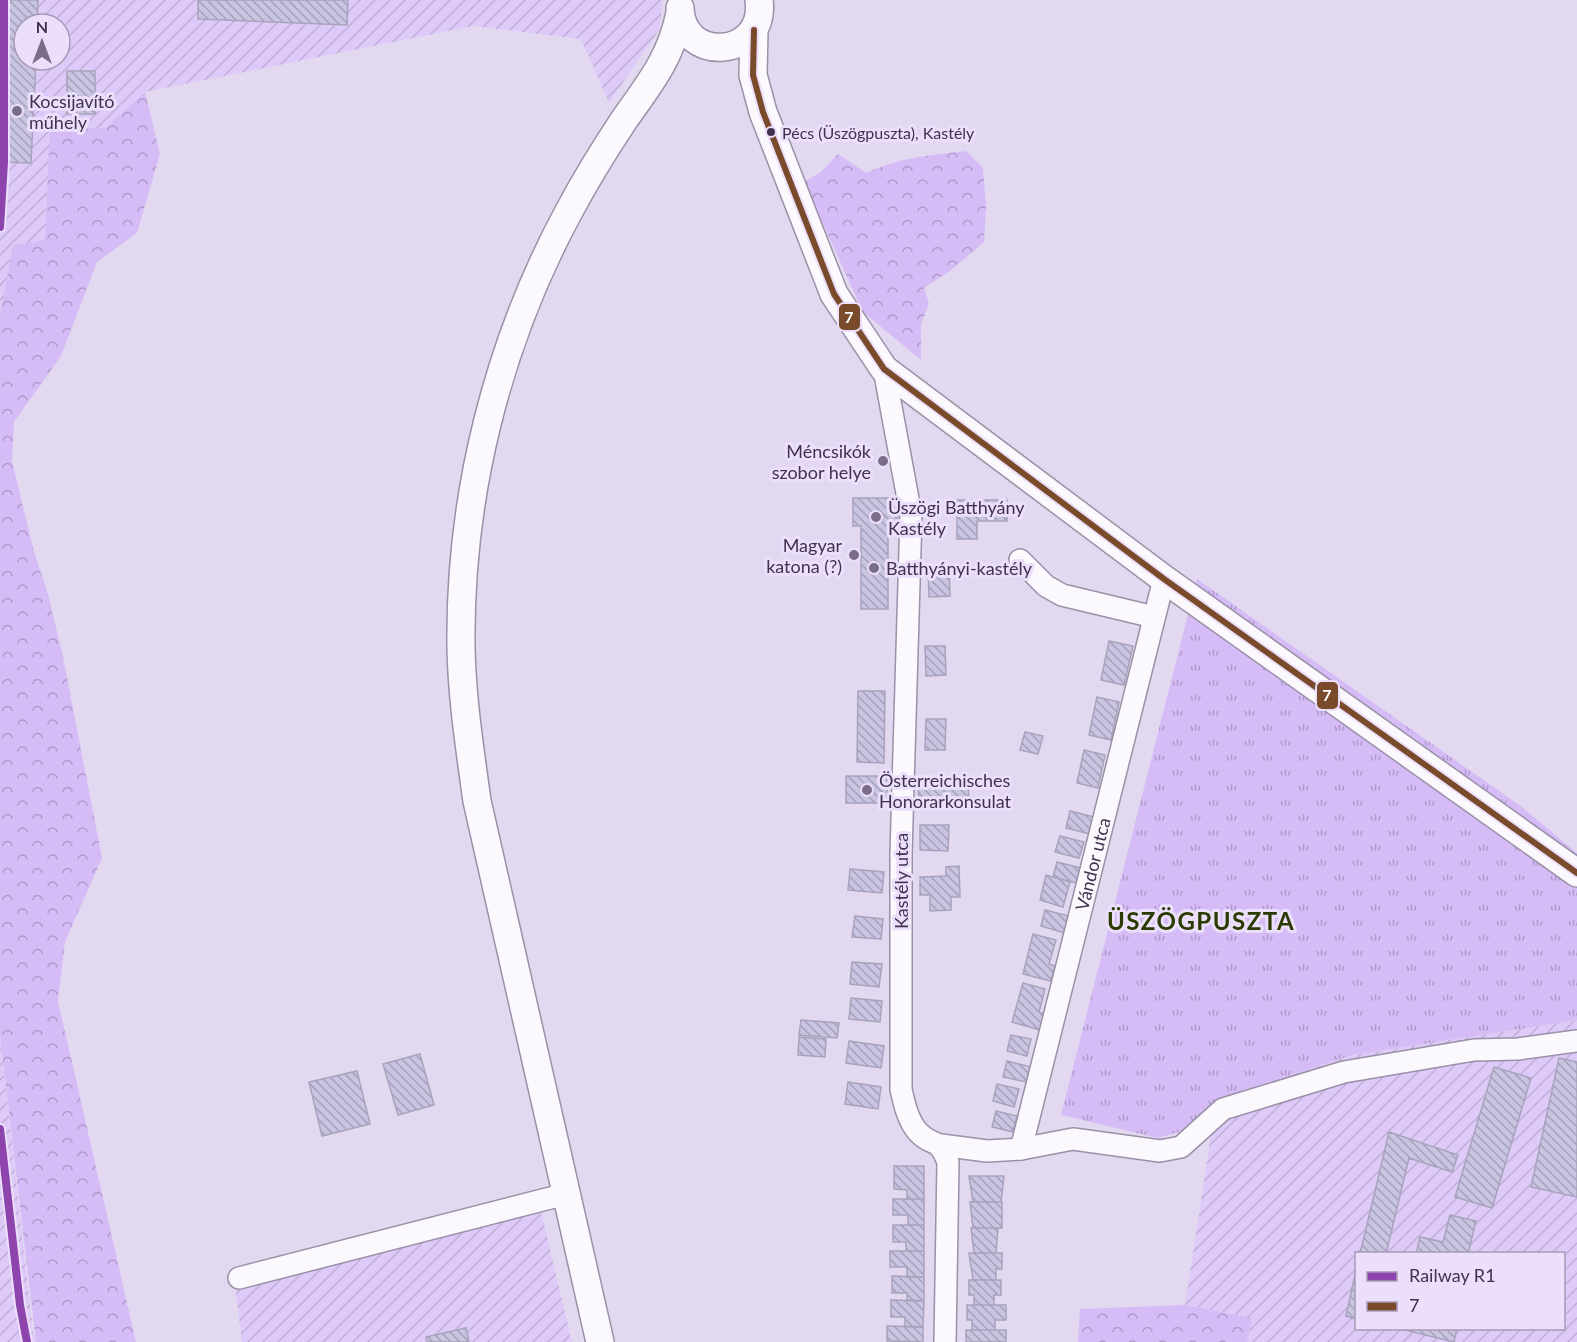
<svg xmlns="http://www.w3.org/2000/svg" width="1577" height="1342" viewBox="0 0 1577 1342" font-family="Lato,sans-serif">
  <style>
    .industrial { fill: url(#industrial-furrows); fill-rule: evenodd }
    .forest { fill: url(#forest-crowns) }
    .park { fill: url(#park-tufts) }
    .building { fill: url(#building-back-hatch); stroke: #a8a3bb; stroke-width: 1.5 }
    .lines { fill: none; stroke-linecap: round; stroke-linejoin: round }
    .minor-casing { stroke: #9a90a7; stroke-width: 24 }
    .major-casing { stroke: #9a90a7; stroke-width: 30 }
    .minor { stroke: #fbf9fd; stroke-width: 21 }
    .major { stroke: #fbf9fd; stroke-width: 27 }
    .bus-1-casing { stroke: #ebdffc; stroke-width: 10 }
    .bus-1 { stroke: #7a4b2a; stroke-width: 6 }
    .rail-1-casing { stroke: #ebdffc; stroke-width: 12 }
    .rail-1 { stroke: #8e44ad; stroke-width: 8 }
    .poi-dot { fill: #796d88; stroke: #ebdffc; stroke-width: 2 }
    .bus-dot { fill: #403350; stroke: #ebdffc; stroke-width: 2 }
    .labels { text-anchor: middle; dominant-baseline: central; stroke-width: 6; stroke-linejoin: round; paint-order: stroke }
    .bus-label { font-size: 16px; fill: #403350; stroke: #ebdffc; text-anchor: start }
    .poi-label { font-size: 18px; fill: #403350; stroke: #ebdffc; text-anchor: start }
    .street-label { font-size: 18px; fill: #403350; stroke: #ebdffc }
    .district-label { font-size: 24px; font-weight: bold; letter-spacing: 1.5px; fill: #2b3a01; stroke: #ebdffc }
    .line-badge { stroke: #ebdffc; stroke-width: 2 }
    .badge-label { font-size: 16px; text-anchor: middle; font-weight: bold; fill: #fff }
  </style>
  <defs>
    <pattern id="industrial-furrows" width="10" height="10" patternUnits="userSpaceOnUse" patternTransform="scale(1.5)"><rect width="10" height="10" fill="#decaf8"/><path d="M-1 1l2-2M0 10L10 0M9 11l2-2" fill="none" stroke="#c0aed6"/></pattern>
    <pattern id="forest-crowns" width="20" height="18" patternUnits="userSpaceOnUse" patternTransform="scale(1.5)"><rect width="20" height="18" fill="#d6bcf6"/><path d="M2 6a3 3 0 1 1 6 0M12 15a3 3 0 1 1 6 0" fill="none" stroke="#af99ca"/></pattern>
    <pattern id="park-tufts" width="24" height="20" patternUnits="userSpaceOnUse" patternTransform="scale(1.5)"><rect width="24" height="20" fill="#d6bcf6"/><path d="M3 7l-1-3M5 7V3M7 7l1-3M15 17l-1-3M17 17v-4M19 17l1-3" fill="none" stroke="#af99ca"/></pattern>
    <pattern id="building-back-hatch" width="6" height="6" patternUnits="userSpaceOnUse" patternTransform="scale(1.5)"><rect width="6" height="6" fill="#cac4e3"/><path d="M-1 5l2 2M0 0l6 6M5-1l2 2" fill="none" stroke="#a5a0ba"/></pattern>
  </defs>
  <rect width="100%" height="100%" fill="#e2d8f0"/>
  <path class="industrial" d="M 0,0 L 663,0 L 659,30 L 609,103 L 581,39 L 473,26 L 145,92 L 105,128 L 51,129 L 45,240 L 6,295 L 0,316 ZM 24,24 L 60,24 L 60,60 L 24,60 Z
    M 1577,1020 L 1577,1342 L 1247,1342 L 1252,1318 L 1185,1305 L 1213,1122 L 1235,1093 L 1352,1055 ZM 1356,1254 L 1564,1254 L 1564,1328 L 1356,1328 Z
    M 0,1036 L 33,1332 L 36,1342 L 0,1342 Z
    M 536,1190 L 572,1342 L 242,1342 L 233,1269 Z"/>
  <path class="forest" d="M 145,92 L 160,154 L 137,233 L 97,262 L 61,356 L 14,422 L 12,461 L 34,552 L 48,594 L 63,657 L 102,858 L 65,942 L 58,1001 L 136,1342 L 36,1342 L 0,1036 L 0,316 L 13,245 L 45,240 L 50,129 L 105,128 Z
    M 966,151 L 983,168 L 986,207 L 984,242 L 950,271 L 924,288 L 929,304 L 921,324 L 921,360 L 863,312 L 804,182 L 821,172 L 838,154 L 866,173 C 899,158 930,155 966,151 Z
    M 1185,1305 L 1252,1318 L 1247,1342 L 1078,1342 L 1080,1309 Z"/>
  <path class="park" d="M 1197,579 L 1522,807 L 1577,853 L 1577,1020 L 1352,1055 L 1235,1093 L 1213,1122 L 1158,1138 L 1061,1115 Z"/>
  <path class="building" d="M 0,0 L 38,0 L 37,24 L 24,24 L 24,60 L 36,60 L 31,163 L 0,162 Z
    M 198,0 L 348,0 L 347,25 L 198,19 Z
    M 67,71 L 95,71 L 95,114 L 67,114 Z
    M 853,498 L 898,498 L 898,526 L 888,526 L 888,609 L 861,609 L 861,526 L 853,526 Z
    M 957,500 L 1007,500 L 1007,521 L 977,521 L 977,539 L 957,539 Z
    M 949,568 L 950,596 L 929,597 L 928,569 Z
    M 1109,641 L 1133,646 L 1124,685 L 1101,680 Z
    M 925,646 L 945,646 L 946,675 L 926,676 Z
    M 858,691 L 885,691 L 884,763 L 857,762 Z
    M 1097,697 L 1119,702 L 1111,740 L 1089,735 Z
    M 926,719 L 946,719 L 945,750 L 925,750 Z
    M 1025,732 L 1043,736 L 1038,754 L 1020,750 Z
    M 1084,750 L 1105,755 L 1098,788 L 1077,783 Z
    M 846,776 L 887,776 L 887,803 L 846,803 Z
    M 968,778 L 969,808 L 919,808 L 918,779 Z
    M 1070,811 L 1094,817 L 1090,834 L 1066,828 Z
    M 920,825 L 949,825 L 948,851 L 920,850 Z
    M 1060,836 L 1084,842 L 1079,858 L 1055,852 Z
    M 1057,862 L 1081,868 L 1077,883 L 1053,877 Z
    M 959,866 L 960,897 L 951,897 L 951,910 L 930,911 L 930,895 L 920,895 L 920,877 L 946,876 L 946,867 Z
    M 850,869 L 884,872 L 882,893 L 848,890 Z
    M 1046,875 L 1070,882 L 1063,907 L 1040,900 Z
    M 1045,910 L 1069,916 L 1065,933 L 1041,926 Z
    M 855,916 L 883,919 L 881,939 L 852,937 Z
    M 1033,934 L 1056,940 L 1049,964 L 1055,966 L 1051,981 L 1023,974 Z
    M 852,962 L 882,964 L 879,987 L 850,984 Z
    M 1023,983 L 1045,989 L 1039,1012 L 1044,1014 L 1040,1030 L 1012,1022 Z
    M 851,998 L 882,1001 L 880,1022 L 849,1019 Z
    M 801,1020 L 839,1023 L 837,1038 L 799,1035 Z
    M 1011,1035 L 1031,1039 L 1027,1056 L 1007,1051 Z
    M 799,1037 L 826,1039 L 825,1057 L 798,1055 Z
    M 849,1041 L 884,1046 L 881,1068 L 846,1063 Z
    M 420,1054 L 434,1105 L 398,1115 L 383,1064 Z
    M 1559,1058 L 1577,1062 L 1577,1197 L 1531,1187 Z
    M 1007,1061 L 1031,1067 L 1027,1082 L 1003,1077 Z
    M 1494,1067 L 1531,1078 L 1492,1208 L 1455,1197 Z
    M 357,1071 L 370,1124 L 322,1136 L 309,1082 Z
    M 848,1082 L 881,1087 L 878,1109 L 845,1104 Z
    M 997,1084 L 1019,1089 L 1014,1107 L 993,1101 Z
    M 996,1111 L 1017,1116 L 1013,1132 L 992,1127 Z
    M 1389,1132 L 1458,1155 L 1452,1172 L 1409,1158 L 1386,1254 L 1360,1254 Z
    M 894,1166 L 924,1166 L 924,1199 L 907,1199 L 907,1190 L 894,1189 Z
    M 969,1176 L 1004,1176 L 1001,1202 L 973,1202 Z
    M 893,1199 L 924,1199 L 924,1225 L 908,1225 L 908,1215 L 893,1215 Z
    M 970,1202 L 1002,1202 L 1002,1228 L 973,1228 Z
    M 1450,1215 L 1476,1221 L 1468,1254 L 1416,1254 L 1420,1237 L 1443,1242 Z
    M 893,1225 L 924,1225 L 924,1251 L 906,1251 L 906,1242 L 893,1242 Z
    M 971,1228 L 998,1228 L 996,1253 L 974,1253 Z
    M 890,1251 L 924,1251 L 924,1277 L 907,1277 L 907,1267 L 890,1267 Z
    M 969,1253 L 1002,1253 L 1002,1269 L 996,1269 L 996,1280 L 973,1280 Z
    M 1356,1270 L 1356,1319 L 1346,1316 Z
    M 892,1276 L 924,1277 L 924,1301 L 907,1300 L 907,1293 L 892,1293 Z
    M 969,1280 L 1001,1280 L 1001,1295 L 994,1295 L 994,1305 L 974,1305 L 974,1295 L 969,1295 Z
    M 891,1300 L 924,1301 L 923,1327 L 905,1327 L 905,1317 L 891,1317 Z
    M 967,1305 L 1006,1305 L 1006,1320 L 995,1320 L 995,1330 L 972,1330 L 972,1320 L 967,1320 Z
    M 887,1326 L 923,1327 L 923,1342 L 887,1341 Z
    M 466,1328 L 469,1342 L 427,1342 L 426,1337 Z
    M 1397,1328 L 1457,1328 L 1454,1342 Z
    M 966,1330 L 1006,1330 L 1006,1342 L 966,1342 Z"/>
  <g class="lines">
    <g class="minor-casing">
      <g id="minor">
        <path d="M 884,369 L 911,515 L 901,854 L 901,1089 C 904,1103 908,1122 919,1133 C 934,1148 937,1135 948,1162 L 945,1342"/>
        <path d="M 1020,560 L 1046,586 L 1062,595 L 1154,617"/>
        <path d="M 941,1145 L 987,1151 L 1021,1149 L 1073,1139 L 1160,1151 L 1181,1147 L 1223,1109 L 1344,1072 L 1474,1050 L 1518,1049 L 1577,1041"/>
        <path id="s1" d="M 1021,1149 L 1164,579"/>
        <path d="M 239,1278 L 566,1194"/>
      </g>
    </g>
    <g class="major-casing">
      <path id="major" d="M 680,8 C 682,65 767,58 759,0
        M 754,30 L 753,75 L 763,112 L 834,294 L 884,369 L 1164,579 L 1577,873
        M 600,1342 L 477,801 C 470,750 462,699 461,648 C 459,497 497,345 568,213 C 585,181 604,150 624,120 C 650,83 671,58 680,13"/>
    </g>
    <use href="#minor" class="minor"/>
    <use href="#major" class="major"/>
    <g class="bus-1-casing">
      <path id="bus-1" d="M 754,30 L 753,75 L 763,112 L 834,294 L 884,369 L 1164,579 L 1577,873"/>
    </g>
    <use href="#bus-1" class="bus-1"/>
    <g class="rail-1-casing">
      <path id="rail-1" d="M 0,227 L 4,162 L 4,0
        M 0,1129 L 20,1305 L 27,1342"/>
    </g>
    <use href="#rail-1" class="rail-1"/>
  </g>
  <g class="poi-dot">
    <circle cx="17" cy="111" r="6"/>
    <circle cx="883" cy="461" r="6"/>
    <circle cx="876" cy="517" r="6"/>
    <circle cx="854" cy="555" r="6"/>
    <circle cx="874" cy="568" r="6"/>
    <circle cx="867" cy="790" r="6"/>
  </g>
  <circle class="bus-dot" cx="771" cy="132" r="5"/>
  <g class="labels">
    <g class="bus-label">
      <text x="782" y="132">Pécs (Üszögpuszta), Kastély</text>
    </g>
    <g class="poi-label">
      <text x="29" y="101">Kocsijavító<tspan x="29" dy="21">műhely</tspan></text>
      <text x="871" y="451" text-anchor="end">Méncsikók<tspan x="871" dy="21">szobor helye</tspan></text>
      <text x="888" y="507">Üszögi Batthyány<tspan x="888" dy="21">Kastély</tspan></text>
      <text x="842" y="545" text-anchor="end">Magyar<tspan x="842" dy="21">katona (?)</tspan></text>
      <text x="886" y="568">Batthyányi-kastély</text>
      <text x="879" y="780">Österreichisches<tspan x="879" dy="21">Honorarkonsulat</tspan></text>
    </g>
    <g class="street-label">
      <text stroke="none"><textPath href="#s1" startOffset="294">Vándor utca</textPath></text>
      <text transform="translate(901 881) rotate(-90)">Kastély utca</text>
    </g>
    <g class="district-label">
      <text x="1201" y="920">ÜSZÖGPUSZTA</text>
    </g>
  </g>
  <g class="line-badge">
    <rect x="838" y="303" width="23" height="28" rx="6" fill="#7a4b2a"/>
    <rect x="1316" y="681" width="23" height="29" rx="6" fill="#7a4b2a"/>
  </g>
  <g class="badge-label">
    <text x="849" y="323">7</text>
    <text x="1327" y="701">7</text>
  </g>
  <rect x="1355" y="1252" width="210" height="78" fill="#ebdffc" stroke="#a79ab7" stroke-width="1.5"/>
  <rect x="1367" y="1272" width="30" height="9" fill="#8e44ad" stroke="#a79ab7" stroke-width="1.5"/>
  <text x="1409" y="1282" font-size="18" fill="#403350">Railway R1</text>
  <rect x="1367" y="1302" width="30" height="9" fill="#7a4b2a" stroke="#a79ab7" stroke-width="1.5"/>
  <text x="1409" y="1312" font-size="18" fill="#403350">7</text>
  <g transform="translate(42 42)"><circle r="28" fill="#ebdffc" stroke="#a79ab7" stroke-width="1.5"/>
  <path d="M0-4.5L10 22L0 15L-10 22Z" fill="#796d88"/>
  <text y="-9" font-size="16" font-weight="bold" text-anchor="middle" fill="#403350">N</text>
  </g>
</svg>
